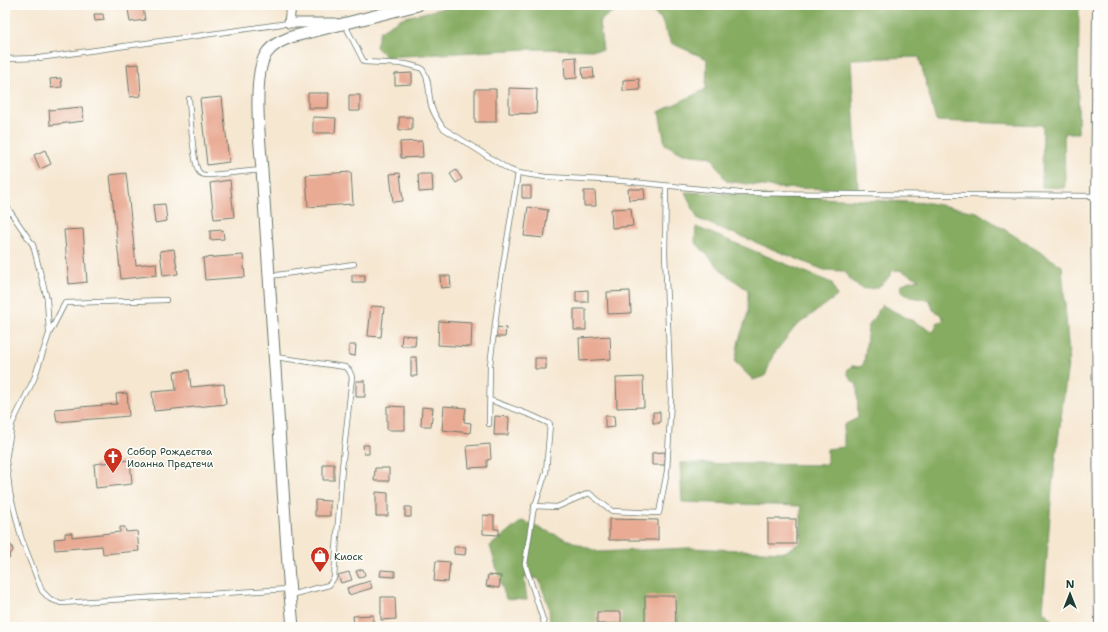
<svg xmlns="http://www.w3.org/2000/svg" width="1108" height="632" viewBox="0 0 1108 632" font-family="'Shantell Sans',sans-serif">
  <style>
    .forest { fill: #86ac62; stroke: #52744b }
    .building { fill: #e9ab94 }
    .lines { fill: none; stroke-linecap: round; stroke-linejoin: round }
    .service-casing { stroke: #6a786b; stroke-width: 6 }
    .minor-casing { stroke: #6a786b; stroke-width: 11 }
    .tertiary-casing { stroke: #6a786b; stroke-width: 13 }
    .primary-casing { stroke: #6a786b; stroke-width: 16 }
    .service { stroke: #fff; stroke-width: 4.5 }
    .minor { stroke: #fff; stroke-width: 9 }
    .tertiary { stroke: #fff; stroke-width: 11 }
    .primary { stroke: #fff; stroke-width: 14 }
    .labels { text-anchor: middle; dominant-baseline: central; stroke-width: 3.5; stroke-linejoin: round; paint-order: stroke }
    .poi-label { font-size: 10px; fill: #1f3d34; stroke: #fdfcf7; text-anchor: start }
  </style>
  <rect width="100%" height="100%" fill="#fdfcf7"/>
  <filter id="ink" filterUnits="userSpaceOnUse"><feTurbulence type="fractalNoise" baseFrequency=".025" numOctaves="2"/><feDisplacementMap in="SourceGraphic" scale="8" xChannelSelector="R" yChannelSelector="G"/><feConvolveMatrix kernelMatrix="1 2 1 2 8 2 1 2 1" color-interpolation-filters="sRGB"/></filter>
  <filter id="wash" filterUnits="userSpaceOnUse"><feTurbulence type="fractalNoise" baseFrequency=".012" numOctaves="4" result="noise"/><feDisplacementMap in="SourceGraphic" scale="16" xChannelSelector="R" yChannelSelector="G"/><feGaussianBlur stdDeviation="0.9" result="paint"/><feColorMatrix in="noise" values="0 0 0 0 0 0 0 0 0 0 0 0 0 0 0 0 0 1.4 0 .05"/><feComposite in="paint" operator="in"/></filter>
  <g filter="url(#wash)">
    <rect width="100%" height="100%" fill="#f6e7d1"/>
    <path class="forest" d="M 456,5 L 1079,5 L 1078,133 L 1064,133 L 1065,188 L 1042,187 L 1043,125 L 936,121 L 919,57 L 851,59 L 858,189 L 777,188 L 726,181 L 712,157 L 683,154 L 665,144 L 659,112 L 706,89 L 707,59 L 671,43 L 661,19 L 647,6 L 610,13 L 599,22 L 603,50 L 528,49 L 386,57 L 376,47 L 380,31 L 402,18 Z
      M 685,192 L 929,203 L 977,212 L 1062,266 L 1069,356 L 1052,487 L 1043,611 L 1052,619 L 1052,627 L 550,627 L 549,607 L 539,579 L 524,577 L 527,600 L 506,599 L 490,546 L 522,521 L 598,552 L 688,548 L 785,552 L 801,542 L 801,506 L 682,502 L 680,463 L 827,465 L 827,449 L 844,447 L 844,425 L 858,418 L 857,385 L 851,380 L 847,372 L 848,369 L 852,366 L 860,367 L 864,363 L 868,327 L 882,305 L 934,332 L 937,323 L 944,320 L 940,314 L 933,310 L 930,300 L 910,297 L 901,292 L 901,286 C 907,280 913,281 919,279 L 899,270 L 892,271 C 886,286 868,296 854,283 C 850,280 847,274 844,271 L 824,270 L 698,219 Z
      M 696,227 L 832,283 L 837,296 L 795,327 L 773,355 L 765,376 L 753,380 L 735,362 L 739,340 L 748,313 L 748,290 L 724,273 L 695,242 Z"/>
    <g id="blocks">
      <path class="building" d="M 143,7 L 145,20 L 130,22 L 128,9 Z
        M 94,14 L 103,14 L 104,20 L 95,21 Z
        M 576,57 L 577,78 L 565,79 L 564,58 Z
        M 139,64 L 141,96 L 130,97 L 127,65 Z
        M 593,67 L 594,78 L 583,78 L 582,68 Z
        M 412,73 L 412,84 L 395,85 L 395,74 Z
        M 61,78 L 62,87 L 51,88 L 50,79 Z
        M 639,79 L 640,90 L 623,91 L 623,80 Z
        M 509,88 L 537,89 L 536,114 L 509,113 Z
        M 475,89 L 496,89 L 496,122 L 475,122 Z
        M 308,93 L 329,93 L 328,108 L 308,108 Z
        M 349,95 L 360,95 L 360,111 L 349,111 Z
        M 222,97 L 229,162 L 207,165 L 200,99 Z
        M 82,107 L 84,121 L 50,125 L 49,110 Z
        M 313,117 L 336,118 L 335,133 L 313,133 Z
        M 399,117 L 412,117 L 412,130 L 399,130 Z
        M 422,141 L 423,157 L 401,158 L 400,142 Z
        M 45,150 L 51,164 L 40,169 L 34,155 Z
        M 456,170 L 462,179 L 456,183 L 450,174 Z
        M 351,172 L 353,204 L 308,207 L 306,175 Z
        M 126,173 L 136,265 L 156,263 L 157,275 L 121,279 L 110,175 Z
        M 400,173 L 403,201 L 393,202 L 390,174 Z
        M 418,174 L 432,174 L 433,191 L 419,192 Z
        M 230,180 L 234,217 L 214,219 L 210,183 Z
        M 522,186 L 531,186 L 531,198 L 522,198 Z
        M 628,189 L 644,189 L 645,199 L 629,200 Z
        M 584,191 L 595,191 L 596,206 L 584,206 Z
        M 165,204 L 167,221 L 155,223 L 153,205 Z
        M 528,207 L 548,210 L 544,238 L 524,236 Z
        M 631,208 L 633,226 L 612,228 L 611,209 Z
        M 83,229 L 87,282 L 69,284 L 64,230 Z
        M 223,230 L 224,239 L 210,240 L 210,231 Z
        M 174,249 L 178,274 L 163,276 L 160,251 Z
        M 243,255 L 245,277 L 205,280 L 203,258 Z
        M 352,275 L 365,275 L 365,282 L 352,282 Z
        M 440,276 L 450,276 L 451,287 L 441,288 Z
        M 588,290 L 588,302 L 576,302 L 576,291 Z
        M 630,291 L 631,313 L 608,314 L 607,292 Z
        M 371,306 L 384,307 L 381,337 L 368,336 Z
        M 574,309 L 586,309 L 586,330 L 574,330 Z
        M 439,321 L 472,323 L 471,347 L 438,345 Z
        M 495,327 L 506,328 L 505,337 L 495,337 Z
        M 402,335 L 416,336 L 415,346 L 401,346 Z
        M 610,336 L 611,359 L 580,361 L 579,338 Z
        M 349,345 L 356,345 L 355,356 L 349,355 Z
        M 411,357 L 416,357 L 417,376 L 411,376 Z
        M 535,358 L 546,358 L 546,369 L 535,369 Z
        M 189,370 L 191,387 L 224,384 L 226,404 L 154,411 L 152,392 L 176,390 L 174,372 Z
        M 643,377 L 644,407 L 617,408 L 616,378 Z
        M 356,381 L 365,381 L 365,397 L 356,397 Z
        M 127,393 L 129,416 L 57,422 L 55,409 L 117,404 L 116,394 Z
        M 387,406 L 405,407 L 405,430 L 387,430 Z
        M 444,406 L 466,408 L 464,422 L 471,423 L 470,433 L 442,430 Z
        M 422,407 L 433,408 L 431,426 L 421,426 Z
        M 653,412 L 660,412 L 660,423 L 653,423 Z
        M 495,416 L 509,417 L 508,435 L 494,435 Z
        M 605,416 L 614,416 L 615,427 L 605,428 Z
        M 490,444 L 491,459 L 487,460 L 487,467 L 469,468 L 467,446 Z
        M 363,445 L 369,445 L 369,454 L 364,454 Z
        M 665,452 L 665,465 L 652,465 L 652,453 Z
        M 130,460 L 132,484 L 96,488 L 94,464 Z
        M 323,464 L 334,464 L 334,480 L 323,480 Z
        M 375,468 L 389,468 L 389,481 L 374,481 Z
        M 376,492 L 388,493 L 388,516 L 376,516 Z
        M 315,500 L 330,501 L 330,516 L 315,516 Z
        M 405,507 L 411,507 L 411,517 L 405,517 Z
        M 483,515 L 494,516 L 494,529 L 499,529 L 499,535 L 483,534 Z
        M 609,519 L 658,520 L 658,540 L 609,540 Z
        M 768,519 L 796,519 L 796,544 L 768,544 Z
        M 120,527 L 125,527 L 126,532 L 137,531 L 139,551 L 103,554 L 102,546 L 55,550 L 54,539 L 65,538 L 65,533 L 72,533 L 72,537 L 120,532 Z
        M 8,544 L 12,546 L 13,551 L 9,555 L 10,558 L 5,561 L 5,545 Z
        M 454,547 L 466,547 L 465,555 L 454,554 Z
        M 436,561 L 450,562 L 448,582 L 434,581 Z
        M 363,569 L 365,575 L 359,578 L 356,571 Z
        M 381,570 L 395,571 L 395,577 L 380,576 Z
        M 349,572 L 352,580 L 341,583 L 338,575 Z
        M 488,575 L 501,576 L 499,588 L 486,586 Z
        M 370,581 L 372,588 L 349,595 L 347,588 Z
        M 645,596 L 675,596 L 676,626 L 645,627 Z
        M 381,597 L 395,597 L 396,619 L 381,620 Z
        M 597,612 L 621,612 L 621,624 L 597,624 Z
        M 373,615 L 373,623 L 354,624 L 353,616 Z"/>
    </g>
  </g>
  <g filter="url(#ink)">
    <use href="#blocks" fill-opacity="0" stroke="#6a786b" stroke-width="1"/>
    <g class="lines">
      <g class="service-casing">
        <path id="service" d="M 345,25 L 364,62 L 406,64 L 421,68 C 430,77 428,93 431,105 C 433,113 438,120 443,128 L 508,169 L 518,173
          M 5,59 L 39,58 L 289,23
          M 189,99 C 190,111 193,166 199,172 C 202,176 207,175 211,175 L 262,170
          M 5,204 L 33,245 L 47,299 L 49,332
          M 270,276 L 354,264
          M 166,300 L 65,303 L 49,334 L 34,379 L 12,424 L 6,460 L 10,493 L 21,537 L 42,591 L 50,599 L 61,603 L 289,589
          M 275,357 L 345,367 L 349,370 L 352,377 L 342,468 L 334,578 L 329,585 L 290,595
          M 490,400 L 533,416 L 550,424 L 546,472 L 533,512 L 525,564 L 544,623
          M 489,424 L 490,365 L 500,284 L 518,173 L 546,177 L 623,181 L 740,193 L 1096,196
          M 534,506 L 557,507 L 589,493 L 612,511 L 659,513 L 667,471 L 671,399 L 665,253 L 666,186"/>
      </g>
      <g class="minor-casing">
        <path id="minor" d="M 291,5 L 289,23 L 335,23"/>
      </g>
      <g class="tertiary-casing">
        <path id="tertiary" d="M 293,627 L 290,595 L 262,170 C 260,144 252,75 266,54 C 272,45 281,41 291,37 L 418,5"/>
      </g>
      <g class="primary-casing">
        <path id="primary" d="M 1100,5 L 1098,208 L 1102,627"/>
      </g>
      <use href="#service" class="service"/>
      <use href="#minor" class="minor"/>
      <use href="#tertiary" class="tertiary"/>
      <use href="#primary" class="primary"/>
    </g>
  </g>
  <defs>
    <g id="church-pin" transform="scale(1)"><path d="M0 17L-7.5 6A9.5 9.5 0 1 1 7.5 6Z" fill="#c8321e" stroke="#fdfcf7"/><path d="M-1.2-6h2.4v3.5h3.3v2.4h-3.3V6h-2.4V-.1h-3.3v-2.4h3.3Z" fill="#fff"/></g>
    <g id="shop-pin" transform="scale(1)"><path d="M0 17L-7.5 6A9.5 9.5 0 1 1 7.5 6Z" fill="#c8321e" stroke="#fdfcf7"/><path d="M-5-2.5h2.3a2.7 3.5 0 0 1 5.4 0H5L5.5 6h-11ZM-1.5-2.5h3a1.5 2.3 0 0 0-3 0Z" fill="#fff"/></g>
  </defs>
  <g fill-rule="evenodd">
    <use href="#church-pin" x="113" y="457"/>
    <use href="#shop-pin" x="320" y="556"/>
  </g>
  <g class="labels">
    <g class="poi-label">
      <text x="127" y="451">Собор Рождества<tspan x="127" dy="12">Иоанна Предтечи</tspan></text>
      <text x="334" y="556">Киоск</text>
    </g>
  </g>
  <rect width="1108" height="632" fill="none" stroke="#fdfcf7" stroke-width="20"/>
  <g transform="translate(1070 594)" stroke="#fdfcf7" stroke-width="3" paint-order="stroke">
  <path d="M0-3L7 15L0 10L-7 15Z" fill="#1f3d34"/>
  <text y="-6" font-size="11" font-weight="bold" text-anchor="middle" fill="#1f3d34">N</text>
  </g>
</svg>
